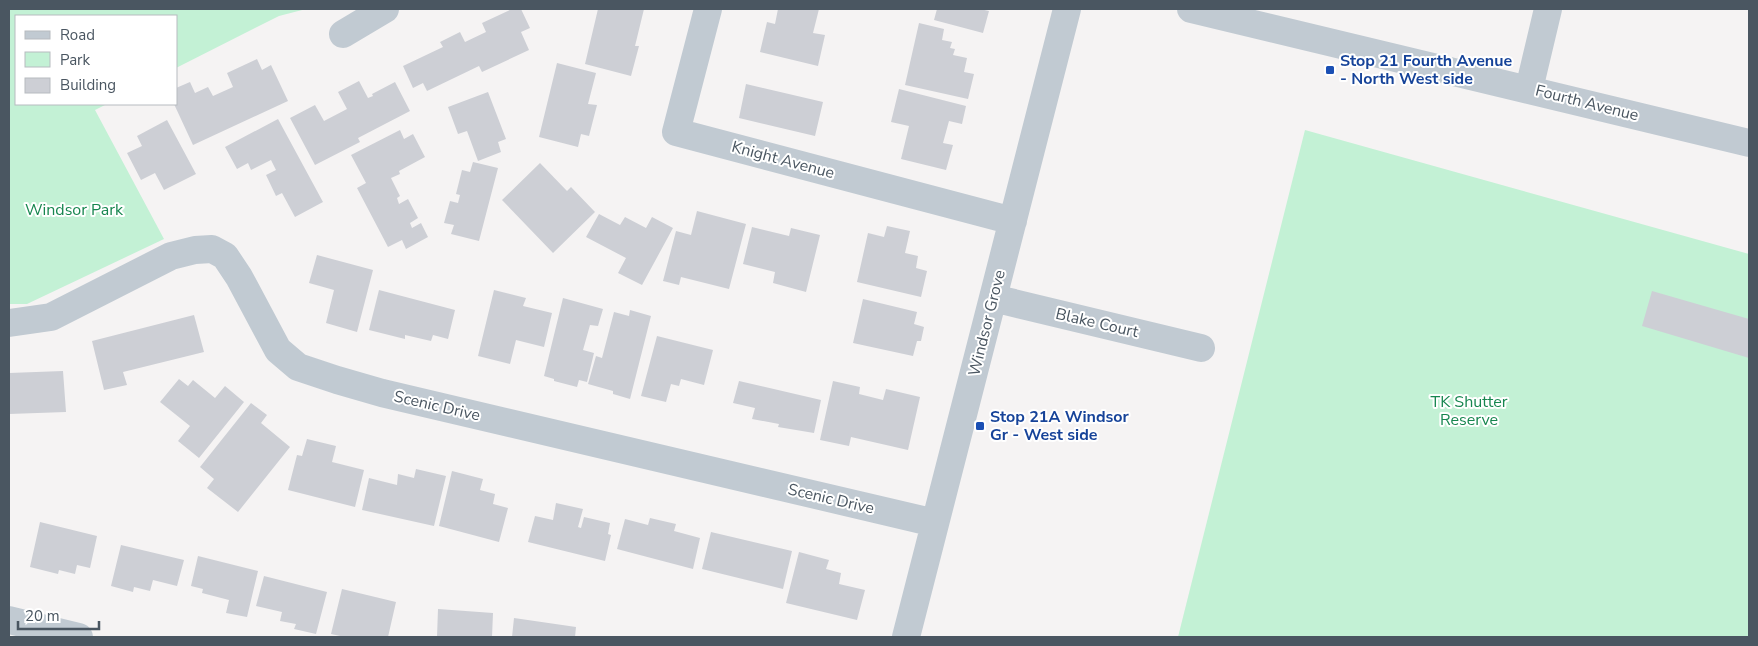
<svg xmlns="http://www.w3.org/2000/svg" width="1758" height="646" viewBox="0 0 1758 646" font-family="'Nunito Sans',sans-serif">
  <style>
    .green { fill: #c3f1d5 }
    .building { fill: #cdcfd5 }
    .lines { fill: none; stroke-linecap: round; stroke-linejoin: round }
    .minor { stroke: #c1cad2; stroke-width: 28 }
    .transit-dot { fill: #1a4fb4; stroke: #fff; stroke-width: 2 }
    .labels { text-anchor: middle; dominant-baseline: central; stroke-width: 4; stroke-linejoin: round; paint-order: stroke }
    .transit-label { font-size: 16px; font-weight: bold; fill: #164399; stroke: #fff; text-anchor: start }
    .street-label { font-size: 16px; fill: #4a5661; stroke: #fff }
    .park-label { font-size: 16px; fill: #17864f; stroke: #fff }
  </style>
  <rect width="100%" height="100%" fill="#f5f3f3"/>
  <path class="green" d="M 9,9 L 306,9 L 279,16 L 176,68 L 176,16 L 16,16 L 16,104 L 107,104 L 95,110 L 164,239 L 27,304 L 9,304 Z
    M 1305,130 L 1749,254 L 1749,637 L 1178,637 Z"/>
  <path class="building" d="M 512,9 L 521,9 L 530,28 L 521,32 L 529,50 L 482,72 L 479,66 L 427,91 L 423,83 L 413,88 L 403,66 L 443,47 L 440,42 L 460,32 L 465,42 L 486,32 L 482,23 Z
    M 598,9 L 644,9 L 635,46 L 639,46 L 631,76 L 585,64 Z
    M 778,9 L 819,9 L 813,33 L 825,35 L 818,66 L 760,52 L 767,22 L 775,24 Z
    M 937,9 L 980,9 L 989,11 L 983,33 L 934,20 Z
    M 919,23 L 944,29 L 942,40 L 952,42 L 950,48 L 955,49 L 953,55 L 967,58 L 964,72 L 974,74 L 968,99 L 905,85 Z
    M 257,59 L 262,70 L 271,65 L 288,101 L 193,145 L 174,104 L 176,104 L 176,88 L 190,82 L 195,93 L 208,87 L 213,96 L 233,87 L 227,73 Z
    M 557,63 L 596,73 L 588,104 L 597,105 L 589,136 L 581,134 L 578,147 L 539,137 Z
    M 359,81 L 368,98 L 373,96 L 372,94 L 395,82 L 410,111 L 358,138 L 360,142 L 315,165 L 290,118 L 315,105 L 324,121 L 347,109 L 338,92 Z
    M 746,84 L 823,102 L 815,136 L 739,118 Z
    M 899,89 L 966,106 L 962,124 L 949,121 L 943,143 L 953,145 L 946,170 L 901,159 L 909,126 L 891,122 Z
    M 488,92 L 506,139 L 498,142 L 501,152 L 478,161 L 467,131 L 458,134 L 448,107 Z
    M 278,119 L 323,202 L 295,217 L 282,193 L 276,196 L 266,175 L 276,170 L 271,160 L 251,170 L 248,163 L 237,169 L 225,147 Z
    M 167,120 L 196,174 L 164,190 L 155,173 L 141,180 L 127,153 L 142,146 L 137,136 Z
    M 400,130 L 404,139 L 413,134 L 425,157 L 399,171 L 400,174 L 391,178 L 400,196 L 397,198 L 399,204 L 408,199 L 418,218 L 410,223 L 412,228 L 421,223 L 428,237 L 406,249 L 402,240 L 388,247 L 357,188 L 366,183 L 351,155 Z
    M 473,162 L 498,168 L 479,241 L 451,234 L 454,225 L 444,223 L 450,201 L 458,203 L 460,195 L 456,194 L 462,170 L 470,172 Z
    M 540,163 L 567,191 L 571,187 L 595,212 L 553,253 L 502,200 Z
    M 697,211 L 746,224 L 729,289 L 681,277 L 679,285 L 663,281 L 676,231 L 691,235 Z
    M 599,214 L 620,225 L 625,217 L 646,228 L 652,217 L 673,228 L 642,285 L 618,273 L 626,258 L 586,237 Z
    M 887,226 L 910,231 L 905,253 L 918,256 L 916,268 L 927,271 L 921,297 L 857,282 L 868,233 L 884,237 Z
    M 752,227 L 789,236 L 791,228 L 820,235 L 806,292 L 773,283 L 775,272 L 743,264 Z
    M 317,255 L 373,270 L 357,332 L 326,323 L 334,290 L 309,283 Z
    M 379,290 L 455,310 L 448,339 L 433,335 L 431,341 L 405,335 L 405,339 L 369,330 Z
    M 494,290 L 526,298 L 523,306 L 552,313 L 544,347 L 516,340 L 510,364 L 478,356 Z
    M 1652,291 L 1749,319 L 1749,358 L 1642,326 Z
    M 563,298 L 603,309 L 598,326 L 590,325 L 583,350 L 594,353 L 587,382 L 579,380 L 577,387 L 554,381 L 554,379 L 544,376 Z
    M 863,299 L 917,312 L 914,324 L 924,327 L 921,341 L 917,341 L 913,356 L 853,343 Z
    M 630,310 L 651,316 L 630,399 L 613,394 L 613,391 L 588,384 L 596,356 L 602,358 L 614,312 L 629,316 Z
    M 194,315 L 204,352 L 123,372 L 127,385 L 104,390 L 92,341 Z
    M 657,336 L 713,350 L 704,385 L 681,379 L 679,386 L 671,384 L 666,402 L 641,396 Z
    M 63,371 L 66,412 L 9,414 L 9,373 Z
    M 179,379 L 188,386 L 193,380 L 215,398 L 225,386 L 244,402 L 199,458 L 178,441 L 190,426 L 160,402 Z
    M 739,381 L 821,400 L 814,433 L 778,427 L 779,424 L 752,419 L 755,408 L 733,403 Z
    M 833,381 L 860,387 L 859,394 L 883,400 L 886,389 L 920,397 L 908,450 L 851,437 L 849,446 L 820,440 Z
    M 251,403 L 267,415 L 261,423 L 290,447 L 238,512 L 207,488 L 214,479 L 200,467 Z
    M 307,439 L 336,446 L 332,462 L 364,470 L 355,507 L 288,490 L 297,455 L 302,456 Z
    M 416,469 L 446,476 L 434,526 L 362,510 L 369,478 L 397,485 L 398,474 L 414,478 Z
    M 452,471 L 483,479 L 480,490 L 495,494 L 493,504 L 508,508 L 499,542 L 439,526 Z
    M 556,503 L 583,509 L 578,527 L 581,528 L 584,517 L 610,523 L 608,534 L 611,535 L 605,561 L 528,542 L 535,516 L 553,520 Z
    M 650,518 L 676,524 L 674,531 L 700,538 L 693,569 L 617,549 L 625,519 L 648,525 Z
    M 40,522 L 97,536 L 90,568 L 77,565 L 75,574 L 59,570 L 58,574 L 30,567 Z
    M 711,532 L 792,551 L 783,589 L 702,569 Z
    M 121,545 L 184,560 L 177,586 L 153,580 L 150,591 L 134,587 L 133,592 L 111,586 Z
    M 799,552 L 829,560 L 826,569 L 841,573 L 839,584 L 865,590 L 857,620 L 786,603 Z
    M 198,556 L 258,571 L 247,617 L 226,613 L 229,600 L 202,593 L 203,589 L 191,586 Z
    M 264,576 L 327,592 L 316,634 L 294,629 L 296,624 L 280,621 L 282,612 L 256,606 Z
    M 342,589 L 396,602 L 388,637 L 345,637 L 331,634 Z
    M 438,609 L 493,613 L 492,637 L 437,637 Z
    M 514,618 L 576,627 L 575,637 L 512,637 Z"/>
  <g class="lines">
    <path class="minor" d="M 708,9 L 676,132 L 1013,221
      M 1191,9 L 1749,143
      M 343,34 L 385,9
      M 1529,89 L 1548,9
      M 993,298 L 1201,348
      M 9,323 L 51,317 L 171,256 L 195,250 L 212,249 L 225,256 L 239,277 L 278,350 L 298,367 L 337,380 L 382,393 L 935,523
      M 9,620 L 79,637
      M 906,637 L 1067,9"/>
  </g>
  <g class="transit-dot">
    <rect x="1325" y="65" width="10" height="10" rx="2.5"/>
    <rect x="975" y="421" width="10" height="10" rx="2.5"/>
  </g>
  <g class="labels">
    <g class="transit-label">
      <text x="1340" y="61">Stop 21 Fourth Avenue<tspan x="1340" dy="18">- North West side</tspan></text>
      <text x="990" y="417">Stop 21A Windsor<tspan x="990" dy="18">Gr - West side</tspan></text>
    </g>
    <g class="street-label">
      <text transform="translate(1587 103) rotate(14)">Fourth Avenue</text>
      <text transform="translate(783 160) rotate(15)">Knight Avenue</text>
      <text transform="translate(987 323) rotate(-76)">Windsor Grove</text>
      <text transform="translate(1097 323) rotate(13)">Blake Court</text>
      <text transform="translate(437 406) rotate(13)">Scenic Drive</text>
      <text transform="translate(831 499) rotate(13)">Scenic Drive</text>
    </g>
    <g class="park-label">
      <text x="74" y="210">Windsor Park</text>
      <text x="1469" y="402">TK Shutter<tspan x="1469" dy="18">Reserve</tspan></text>
    </g>
  </g>
  <rect width="1758" height="646" fill="none" stroke="#4a5661" stroke-width="20"/>
  <rect x="15" y="15" width="162" height="90" fill="#ffffff" stroke="#b7bbc0"/>
  <rect x="25" y="31" width="25" height="8" fill="#c1cad2" stroke="#b7bbc0"/>
  <text x="60" y="40" font-size="15" fill="#4a5661">Road</text>
  <rect x="25" y="52" width="25" height="15" fill="#c3f1d5" stroke="#b7bbc0"/>
  <text x="60" y="65" font-size="15" fill="#4a5661">Park</text>
  <rect x="25" y="78" width="25" height="15" fill="#cdcfd5" stroke="#b7bbc0"/>
  <text x="60" y="90" font-size="15" fill="#4a5661">Building</text>
  <path d="M18 621v8h81v-8" fill="none" stroke="#4a5661" stroke-width="2.5"/>
  <text x="25" y="621" font-size="15" fill="#4a5661" stroke="#ffffff" stroke-width="4" paint-order="stroke">20 m</text>
</svg>
